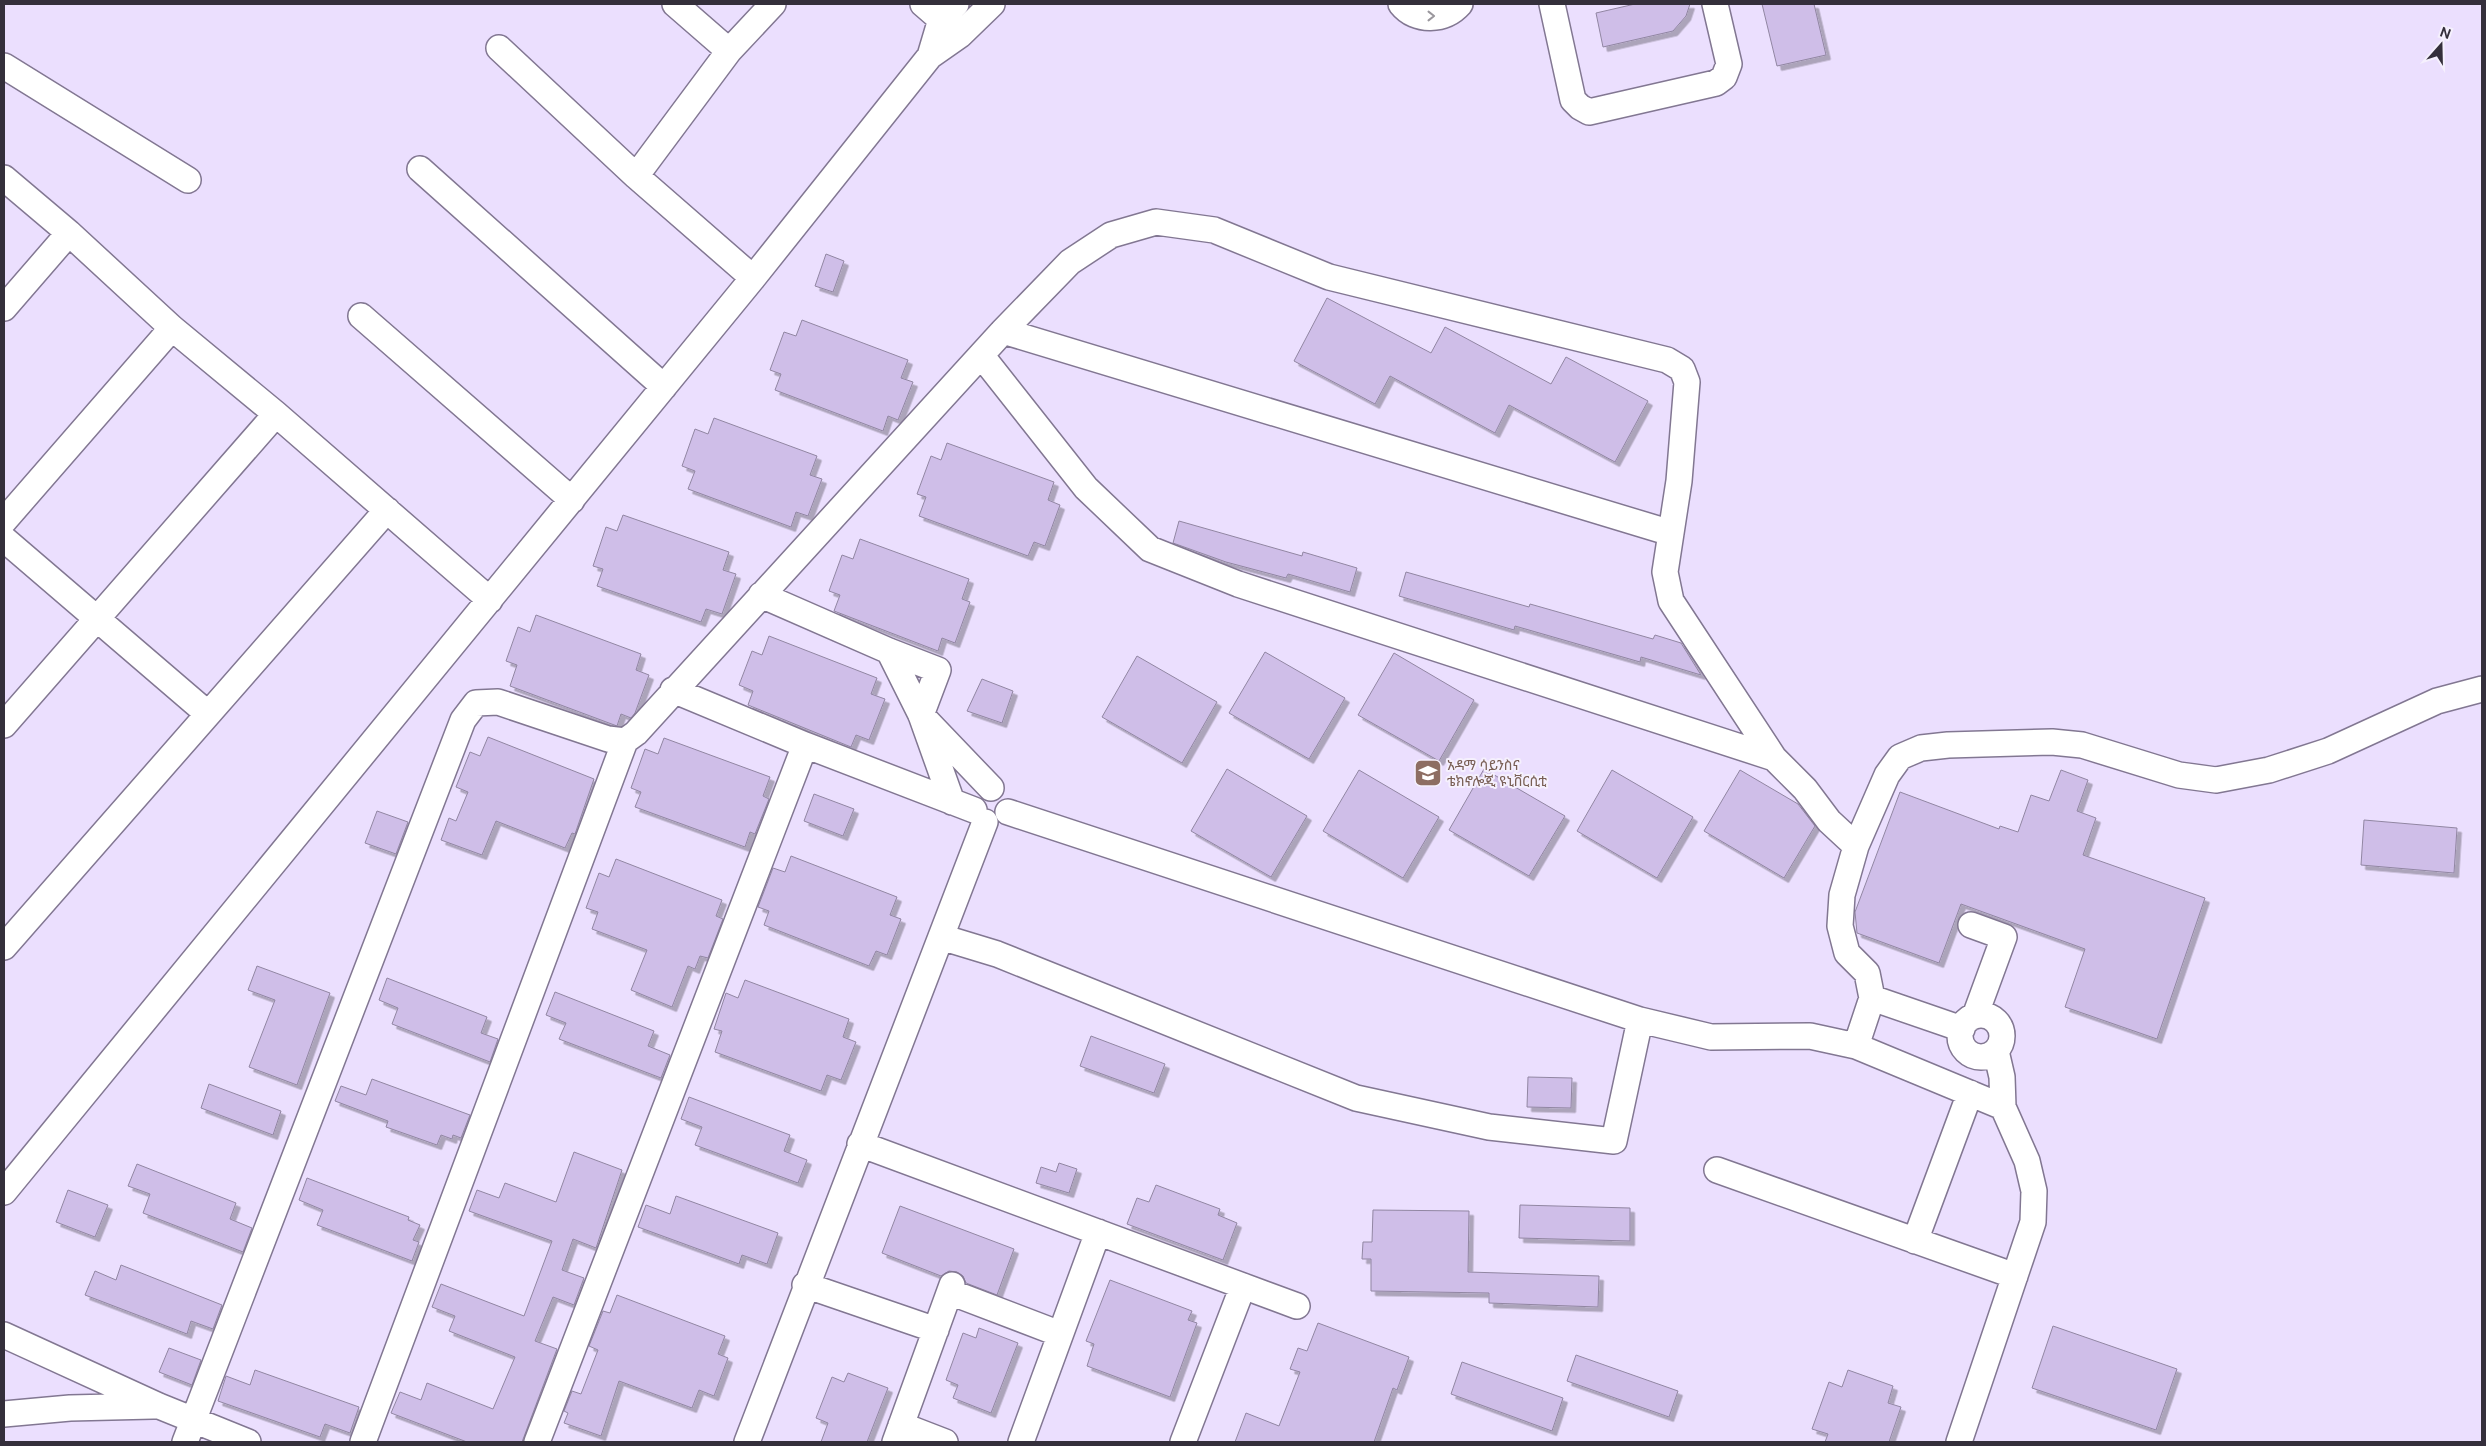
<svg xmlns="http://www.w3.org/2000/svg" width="2486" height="1446" viewBox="0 0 2486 1446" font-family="'DM Sans','Noto Sans Ethiopic',sans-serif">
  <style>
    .building { fill: #cfbee8; stroke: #9186a2; filter: url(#shadow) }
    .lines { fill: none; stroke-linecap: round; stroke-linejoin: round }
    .minor-casing { stroke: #827792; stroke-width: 28 }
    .minor { stroke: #fff; stroke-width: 25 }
    .oneway { stroke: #9a979d }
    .labels { text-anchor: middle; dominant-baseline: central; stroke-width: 4; stroke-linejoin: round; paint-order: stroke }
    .education-label { font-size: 14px; fill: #785e54; stroke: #f5f0fd; text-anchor: start }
  </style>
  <defs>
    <filter id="shadow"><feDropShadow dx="4.5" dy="4.5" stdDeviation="0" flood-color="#0004"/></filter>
  </defs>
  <rect width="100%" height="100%" fill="#ebdffe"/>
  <path class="building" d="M 1635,4 L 1690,4 L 1686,16 L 1673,31 L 1603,47 L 1596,13 Z
    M 1762,4 L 1814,4 L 1826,55 L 1777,66 Z
    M 826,254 L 844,261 L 833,292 L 815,286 Z
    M 1327,298 L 1431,353 L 1445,327 L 1551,384 L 1566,357 L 1648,401 L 1615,462 L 1509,405 L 1495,433 L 1390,376 L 1375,404 L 1294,361 Z
    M 802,320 L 908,360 L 901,378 L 913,382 L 898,420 L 888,416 L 883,431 L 775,390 L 781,374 L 770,370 L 784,332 L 796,336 Z
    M 714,418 L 817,456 L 810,475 L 822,479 L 808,516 L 796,512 L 791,527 L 688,489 L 695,471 L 682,466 L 695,429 L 708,434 Z
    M 947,443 L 1054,482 L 1048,500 L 1060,505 L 1045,546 L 1034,542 L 1028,556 L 919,516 L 926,497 L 917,494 L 931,456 L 941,460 Z
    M 623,515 L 729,552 L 723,570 L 736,574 L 722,614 L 706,609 L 701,622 L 597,586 L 603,569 L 593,566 L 606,527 L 617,531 Z
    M 1179,521 L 1302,556 L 1303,552 L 1357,568 L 1350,592 L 1288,574 L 1286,578 L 1226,562 L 1173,543 Z
    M 860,539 L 969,579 L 962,599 L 970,602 L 955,643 L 942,638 L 938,651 L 834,611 L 840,595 L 829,591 L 842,555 L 853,559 Z
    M 1406,572 L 1529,607 L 1530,604 L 1653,639 L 1655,635 L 1681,643 L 1701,675 L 1641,657 L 1640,662 L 1515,626 L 1514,630 L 1399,596 Z
    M 536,615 L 641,654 L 636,670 L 649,675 L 635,713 L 631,718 L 621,714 L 617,726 L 510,686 L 517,665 L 506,661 L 518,627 L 530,632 Z
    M 769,636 L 877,678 L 871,694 L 885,699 L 869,740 L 856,735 L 851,747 L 748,705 L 753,691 L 739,685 L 752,651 L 762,655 Z
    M 1265,652 L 1345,698 L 1309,759 L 1229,713 Z
    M 1394,653 L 1474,700 L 1439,761 L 1358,715 Z
    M 1137,656 L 1217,702 L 1182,763 L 1102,717 Z
    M 982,679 L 1013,691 L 1002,723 L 967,711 Z
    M 488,737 L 594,779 L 575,834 L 572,833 L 565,848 L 496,821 L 482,855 L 441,840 L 449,818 L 456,821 L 468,792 L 456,787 L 470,752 L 480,756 Z
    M 664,738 L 770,777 L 763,796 L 769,799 L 755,834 L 750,832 L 745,847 L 635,807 L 641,792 L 631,788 L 645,749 L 658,754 Z
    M 1227,769 L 1307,816 L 1271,877 L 1191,831 Z
    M 1484,769 L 1565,816 L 1529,876 L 1449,830 Z
    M 1359,770 L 1439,817 L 1403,878 L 1323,831 Z
    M 1612,770 L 1693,817 L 1657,878 L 1577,831 Z
    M 1740,770 L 1798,804 L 1815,826 L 1784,878 L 1704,831 Z
    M 2061,770 L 2088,780 L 2077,811 L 2096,818 L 2083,855 L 2205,898 L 2157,1039 L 2065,1007 L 2085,949 L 1961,904 L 1939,963 L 1857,933 L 1855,912 L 1900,792 L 1999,829 L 2000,826 L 2018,832 L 2031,795 L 2049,801 Z
    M 814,794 L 854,809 L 843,836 L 804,821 Z
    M 377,811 L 408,822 L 396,854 L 365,843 Z
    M 2364,820 L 2457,828 L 2454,873 L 2361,865 Z
    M 791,856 L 897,897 L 890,915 L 901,919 L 887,955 L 876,951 L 869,966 L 764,925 L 769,911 L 758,907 L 773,868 L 785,872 Z
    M 616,859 L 722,900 L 716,916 L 723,919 L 708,958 L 700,956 L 695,969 L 688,966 L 672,1007 L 631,990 L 647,950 L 592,929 L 598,912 L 586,908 L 599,873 L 609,877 Z
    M 257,966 L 330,993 L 297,1085 L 249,1067 L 275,1000 L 248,990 Z
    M 387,978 L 487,1017 L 481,1033 L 498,1039 L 490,1062 L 392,1024 L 398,1008 L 379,1000 Z
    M 745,980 L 849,1019 L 843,1037 L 856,1042 L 841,1080 L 827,1075 L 821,1091 L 715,1052 L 722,1031 L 714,1029 L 726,993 L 738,998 Z
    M 555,992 L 654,1031 L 648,1046 L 670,1055 L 661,1078 L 559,1039 L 566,1023 L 546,1015 Z
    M 1091,1036 L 1165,1064 L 1154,1093 L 1080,1066 Z
    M 1528,1077 L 1572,1078 L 1571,1108 L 1527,1107 Z
    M 372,1079 L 470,1115 L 461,1138 L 453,1135 L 452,1139 L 441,1135 L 437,1145 L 386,1127 L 388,1121 L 335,1101 L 341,1086 L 366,1095 Z
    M 209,1084 L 281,1111 L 273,1135 L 201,1108 Z
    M 689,1097 L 790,1135 L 784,1151 L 807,1160 L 798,1183 L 695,1145 L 702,1127 L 681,1119 Z
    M 574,1152 L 622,1170 L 596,1248 L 573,1239 L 562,1270 L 584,1278 L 574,1305 L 553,1297 L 535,1341 L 557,1349 L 522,1442 L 467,1442 L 391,1413 L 400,1392 L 421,1400 L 427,1383 L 493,1409 L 515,1357 L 449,1331 L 455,1316 L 432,1307 L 441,1284 L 524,1316 L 552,1241 L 469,1211 L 477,1190 L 499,1198 L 505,1183 L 556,1202 Z
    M 1059,1163 L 1077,1169 L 1069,1193 L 1036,1183 L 1041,1167 L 1056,1172 Z
    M 137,1164 L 236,1203 L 230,1219 L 252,1228 L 243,1252 L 143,1213 L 150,1194 L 128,1186 Z
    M 307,1178 L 409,1217 L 408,1220 L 420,1225 L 413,1240 L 419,1242 L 412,1261 L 317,1225 L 323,1210 L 299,1200 Z
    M 1156,1185 L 1220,1209 L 1218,1215 L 1237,1223 L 1223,1260 L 1127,1224 L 1137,1198 L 1149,1202 Z
    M 68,1190 L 108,1205 L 95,1237 L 56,1222 Z
    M 676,1196 L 778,1233 L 767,1264 L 742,1255 L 739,1264 L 638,1227 L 646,1205 L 670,1214 Z
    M 1520,1205 L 1630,1208 L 1630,1241 L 1519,1238 Z
    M 900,1206 L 1014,1249 L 997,1295 L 966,1283 L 963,1276 L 957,1272 L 949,1271 L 941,1276 L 882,1253 Z
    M 1373,1210 L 1469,1211 L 1468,1272 L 1599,1276 L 1598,1307 L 1489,1303 L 1489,1293 L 1371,1291 L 1371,1259 L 1362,1259 L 1363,1242 L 1372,1242 Z
    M 121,1265 L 222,1305 L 213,1329 L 191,1321 L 187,1334 L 85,1295 L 95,1271 L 116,1280 Z
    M 1110,1280 L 1192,1311 L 1188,1320 L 1197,1323 L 1170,1397 L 1087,1366 L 1094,1344 L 1086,1341 Z
    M 617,1295 L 725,1336 L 718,1354 L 728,1358 L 714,1396 L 699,1390 L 692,1408 L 619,1381 L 601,1436 L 564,1423 L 568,1413 L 564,1411 L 572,1391 L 581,1394 L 598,1350 L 589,1346 L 603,1311 L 610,1313 Z
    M 1318,1323 L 1409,1357 L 1397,1390 L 1393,1388 L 1374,1442 L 1235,1442 L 1246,1413 L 1279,1426 L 1300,1372 L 1290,1369 L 1298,1348 L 1307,1351 Z
    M 2053,1326 L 2177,1369 L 2156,1430 L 2032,1388 Z
    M 979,1328 L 1018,1343 L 991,1413 L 953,1398 L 958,1385 L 946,1380 L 963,1333 L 976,1338 Z
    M 169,1348 L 201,1360 L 192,1385 L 159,1372 Z
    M 1576,1355 L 1678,1391 L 1669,1417 L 1567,1381 Z
    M 1462,1362 L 1563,1398 L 1552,1431 L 1451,1394 Z
    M 255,1370 L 359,1407 L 350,1433 L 325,1424 L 320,1437 L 218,1401 L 226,1376 L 250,1385 Z
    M 1848,1370 L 1893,1386 L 1888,1403 L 1901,1407 L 1889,1442 L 1825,1442 L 1828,1434 L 1812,1429 L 1829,1382 L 1842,1387 Z
    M 848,1373 L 888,1388 L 867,1442 L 821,1442 L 828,1423 L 816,1418 L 832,1377 L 844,1382 Z"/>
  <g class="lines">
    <g class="minor-casing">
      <path id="minor" d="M 675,4 L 729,51
        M 923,4 L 953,30
        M 1401,4 C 1416,23 1445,21 1460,4
        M 1552,4 L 1573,100 L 1580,107 L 1589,112 L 1716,83 L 1724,77 L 1729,64 L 1715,4
        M 499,48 L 636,176 L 753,278
        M 930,56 L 941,19 L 956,4
        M 4,66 L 188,180
        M 420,169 L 664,387
        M 636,176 L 729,51 L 773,4
        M 4,178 L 69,233 L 172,328 L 276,414 L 490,600
        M 4,308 L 69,233
        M 361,316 L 572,500
        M 1003,331 L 1671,533
        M 981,355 L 1086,488 L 1150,549 L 1238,584 L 1774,758
        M 4,521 L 172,328
        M 4,539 L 208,714
        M 761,595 L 889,651 L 938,670 L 921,715 L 991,788
        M 889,651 L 921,715 L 952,802
        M 673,690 L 805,745 L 974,810
        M 4,725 L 276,414
        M 1008,812 L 1640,1020
        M 1856,846 L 1887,775 L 1900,757 L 1921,748 L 1948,745 L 2052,742 L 2082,745 L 2179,775 L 2216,780 L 2269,770 L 2328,751 L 2437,701 L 2482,689
        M 1971,925 L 2004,937 L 1975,1016
        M 941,937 L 997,954 L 1356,1098 L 1489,1127 L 1614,1141 L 1640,1020 L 1711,1037 L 1810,1036 L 1856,1046 L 2003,1107
        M 4,947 L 387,510
        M 1872,998 L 1962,1029
        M1960 1036a21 21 0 1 1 42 0a21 21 0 1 1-42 0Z
        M 860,1144 L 1297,1306
        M 1717,1170 L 2015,1276
        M 4,1192 L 753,278 L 930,56 L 960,35 L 992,4
        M 1915,1241 L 1970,1093
        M 805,1285 L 936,1330
        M 950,1292 L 1060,1334
        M 4,1335 L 159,1406 L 248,1442
        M 4,1414 L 70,1408 L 153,1406
        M 901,1425 L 945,1442
        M 185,1442 L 463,720 L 476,703 L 498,702 L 608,739 L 625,741
        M 363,1442 L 625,741 L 636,733 L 1003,331 L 1070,262 L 1111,235 L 1156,222 L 1214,230 L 1329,277 L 1667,360 L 1682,369 L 1687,382 L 1679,481 L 1665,572 L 1671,601 L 1774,758 L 1805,789 L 1829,821 L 1856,846 L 1842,895 L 1840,926 L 1847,953 L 1867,973 L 1872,998 L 1856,1046
        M 537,1442 L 805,745
        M 747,1442 L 985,822
        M 895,1442 L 952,1285
        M 1021,1442 L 1098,1232
        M 1183,1442 L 1243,1286
        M 1959,1442 L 2033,1222 L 2034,1191 L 2027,1161 L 2003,1107 L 2002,1077 L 1996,1051"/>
    </g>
    <use href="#minor" class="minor"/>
  </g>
  <defs><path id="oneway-chevron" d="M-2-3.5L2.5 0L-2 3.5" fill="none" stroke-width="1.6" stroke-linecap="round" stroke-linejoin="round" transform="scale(1.25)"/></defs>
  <use class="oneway" href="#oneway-chevron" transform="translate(1431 16)"/>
  <defs>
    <g id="university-square" transform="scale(1.4375)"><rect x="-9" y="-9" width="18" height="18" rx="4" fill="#8d6e63" stroke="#f5f0fd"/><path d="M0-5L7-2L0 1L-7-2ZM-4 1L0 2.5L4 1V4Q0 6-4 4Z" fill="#fff"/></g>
  </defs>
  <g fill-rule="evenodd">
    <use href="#university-square" x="1428" y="773"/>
  </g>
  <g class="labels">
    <g class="education-label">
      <text x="1447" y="765">አዳማ ሳይንስና<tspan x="1447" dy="16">ቴክኖሎጂ ዩኒቨርሲቲ</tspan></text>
    </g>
  </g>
  <rect width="2486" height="1446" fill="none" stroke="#342f3b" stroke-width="10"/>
  <g transform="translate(2441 45) rotate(20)" stroke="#f5f0fd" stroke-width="4" paint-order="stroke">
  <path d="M0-4L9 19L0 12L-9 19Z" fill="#342f3b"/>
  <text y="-8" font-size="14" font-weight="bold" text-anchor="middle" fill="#342f3b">N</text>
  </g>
</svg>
